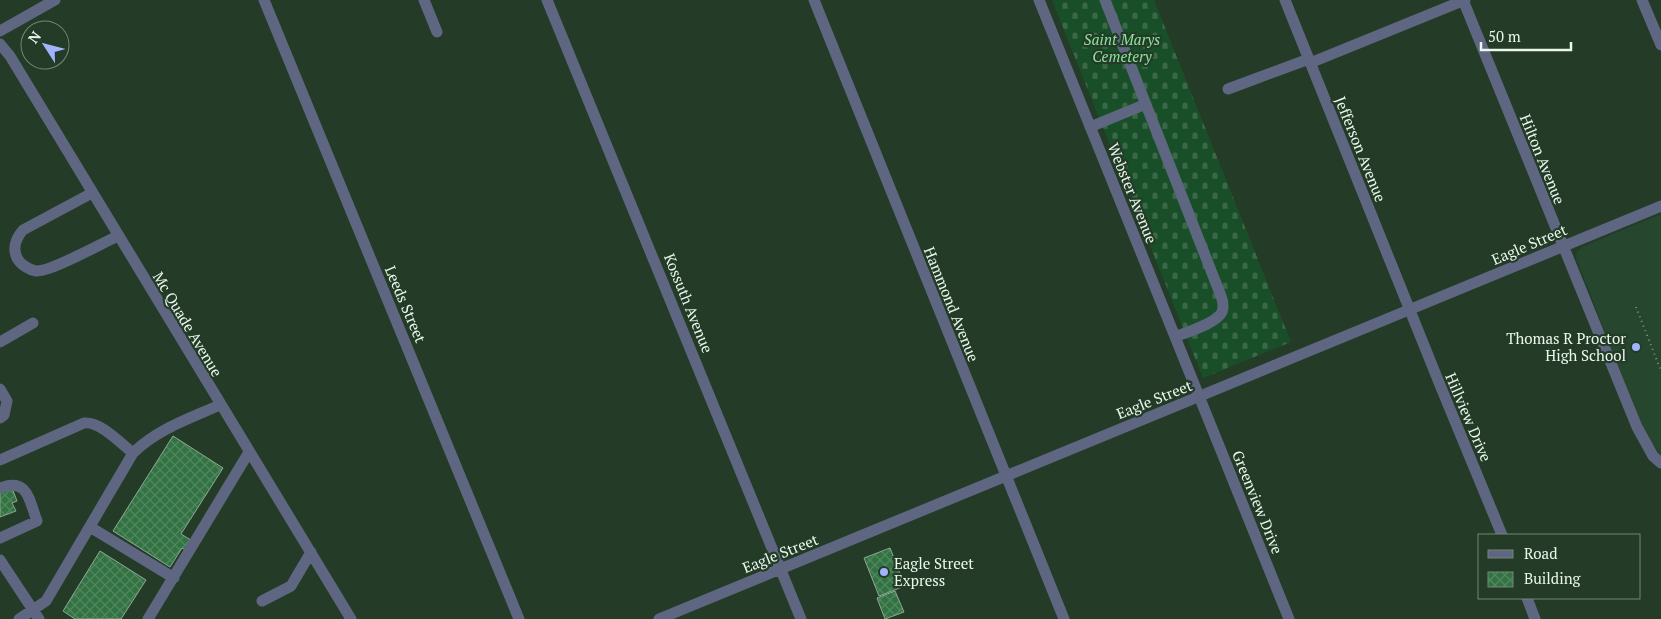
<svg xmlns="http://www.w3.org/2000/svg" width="1661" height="619" viewBox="0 0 1661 619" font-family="'PT Serif',serif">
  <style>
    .built { fill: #27462e }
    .cemetery { fill: url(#cemetery-stones) }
    .building { fill: url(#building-cross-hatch); stroke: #8da992 }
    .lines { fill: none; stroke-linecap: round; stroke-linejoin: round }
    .path { stroke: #829585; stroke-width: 2; stroke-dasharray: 1 4; stroke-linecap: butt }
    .minor { stroke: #5f6682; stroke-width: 11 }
    .poi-dot { fill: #a1b3fd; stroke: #233b27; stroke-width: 2 }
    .labels { text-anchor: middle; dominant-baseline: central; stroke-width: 4.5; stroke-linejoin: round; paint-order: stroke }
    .park-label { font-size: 15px; font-style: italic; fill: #8ce49f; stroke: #233b27 }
    .street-label { font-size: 15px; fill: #eaf8ec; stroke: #233b27 }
    .poi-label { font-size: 15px; fill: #eaf8ec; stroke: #233b27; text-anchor: end }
  </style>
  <defs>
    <pattern id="cemetery-stones" width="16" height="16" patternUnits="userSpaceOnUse" patternTransform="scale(1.25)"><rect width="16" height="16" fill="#194f28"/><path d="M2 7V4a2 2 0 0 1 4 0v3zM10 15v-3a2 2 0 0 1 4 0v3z" fill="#3b6947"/></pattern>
    <pattern id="building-cross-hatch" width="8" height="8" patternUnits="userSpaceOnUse" patternTransform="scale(1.25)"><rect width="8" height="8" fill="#337243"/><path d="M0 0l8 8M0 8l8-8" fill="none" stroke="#51875e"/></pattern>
  </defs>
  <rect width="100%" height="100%" fill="#233b27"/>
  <path class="built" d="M 1661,214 L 1661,456 L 1644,431 L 1576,258 L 1577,252 L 1582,247 Z"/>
  <path class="cemetery" d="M 1052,0 L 1154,0 L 1291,342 L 1203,378 Z"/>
  <path class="building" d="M 173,436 L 223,468 L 181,534 L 194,542 L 188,551 L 182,548 L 170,567 L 113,531 Z
    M 12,488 L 17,501 L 12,503 L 16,511 L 0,517 L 0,493 Z
    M 890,548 L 905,586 L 879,596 L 864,558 Z
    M 100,551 L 146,580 L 121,619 L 75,619 L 63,611 Z
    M 895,591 L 904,612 L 885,619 L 877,598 Z"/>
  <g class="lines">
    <path class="path" d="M 1636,307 L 1661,371"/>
    <path class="minor" d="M 264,0 L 519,619
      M 424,0 L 437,32
      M 547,0 L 801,619
      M 814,0 L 1064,619
      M 1039,0 L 1289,619
      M 1105,0 L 1221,296 C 1223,301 1224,306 1222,312 C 1217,323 1187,332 1175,337
      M 1285,0 L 1440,385 L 1502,535
      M 1463,0 L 1637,427 L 1653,456 L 1661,463
      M 1642,0 L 1661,45
      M 0,31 L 55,0
      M 0,44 L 10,56 L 351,619
      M 1310,63 L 1465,0
      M 1228,89 L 1309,59
      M 1090,127 L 1146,104
      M 92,193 L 23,230 C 16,238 12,247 17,258 C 20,264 29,270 36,271 C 51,272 102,243 118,236
      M 0,342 L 33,323
      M 0,389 L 7,401 L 4,415 L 0,418
      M 0,460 L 84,423 C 100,421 120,443 133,453
      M 0,488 C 28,477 29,500 37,521 L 0,538
      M 90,527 L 174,578
      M 0,560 L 39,619
      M 1527,598 L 1535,619
      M 262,601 L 291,586 L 311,552
      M 19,619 L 46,601 L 133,453 C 158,429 188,419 220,405
      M 148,619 L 249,452
      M 659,619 L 1661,206"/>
  </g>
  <g class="poi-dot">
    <circle cx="1636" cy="347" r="5"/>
    <circle cx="884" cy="572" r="5"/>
  </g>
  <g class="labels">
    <g class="park-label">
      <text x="1122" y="39">Saint Marys<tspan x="1122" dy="17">Cemetery</tspan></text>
    </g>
    <g class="street-label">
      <text transform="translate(1361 149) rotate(68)">Jefferson Avenue</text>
      <text transform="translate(1543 159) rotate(68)">Hilton Avenue</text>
      <text transform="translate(1133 193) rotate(68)">Webster Avenue</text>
      <text transform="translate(1529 244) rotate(-23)">Eagle Street</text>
      <text transform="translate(689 303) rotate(68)">Kossuth Avenue</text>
      <text transform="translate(406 304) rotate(67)">Leeds Street</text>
      <text transform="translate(952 304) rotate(68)">Hammond Avenue</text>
      <text transform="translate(188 324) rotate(59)">Mc Quade Avenue</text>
      <text transform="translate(1154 399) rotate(-22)">Eagle Street</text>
      <text transform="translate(1469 417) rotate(67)">Hillview Drive</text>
      <text transform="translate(1258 502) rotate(68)">Greenview Drive</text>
      <text transform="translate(780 553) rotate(-22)">Eagle Street</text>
    </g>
    <g class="poi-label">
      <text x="1626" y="338">Thomas R Proctor<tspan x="1626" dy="17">High School</tspan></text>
      <text x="894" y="563" text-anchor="start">Eagle Street<tspan x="894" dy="17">Express</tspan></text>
    </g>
  </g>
  <rect x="1478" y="534" width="162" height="65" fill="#233b27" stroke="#738776"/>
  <rect x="1488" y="550" width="25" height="8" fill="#5f6682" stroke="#738776"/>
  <text x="1524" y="559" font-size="15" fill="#eaf8ec">Road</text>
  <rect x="1488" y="572" width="25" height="15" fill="url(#building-cross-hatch)" stroke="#738776"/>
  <text x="1524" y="584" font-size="15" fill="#eaf8ec">Building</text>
  <g transform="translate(45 45) rotate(306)"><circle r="24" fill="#233b27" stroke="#738776"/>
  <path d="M0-4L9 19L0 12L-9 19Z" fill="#a1b3fd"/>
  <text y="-8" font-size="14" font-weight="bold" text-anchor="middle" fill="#eaf8ec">N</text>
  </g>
  <path d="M1481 42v8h90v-8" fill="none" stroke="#eaf8ec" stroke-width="2.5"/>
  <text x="1488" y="42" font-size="15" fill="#eaf8ec" stroke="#233b27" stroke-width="4" paint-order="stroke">50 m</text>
</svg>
